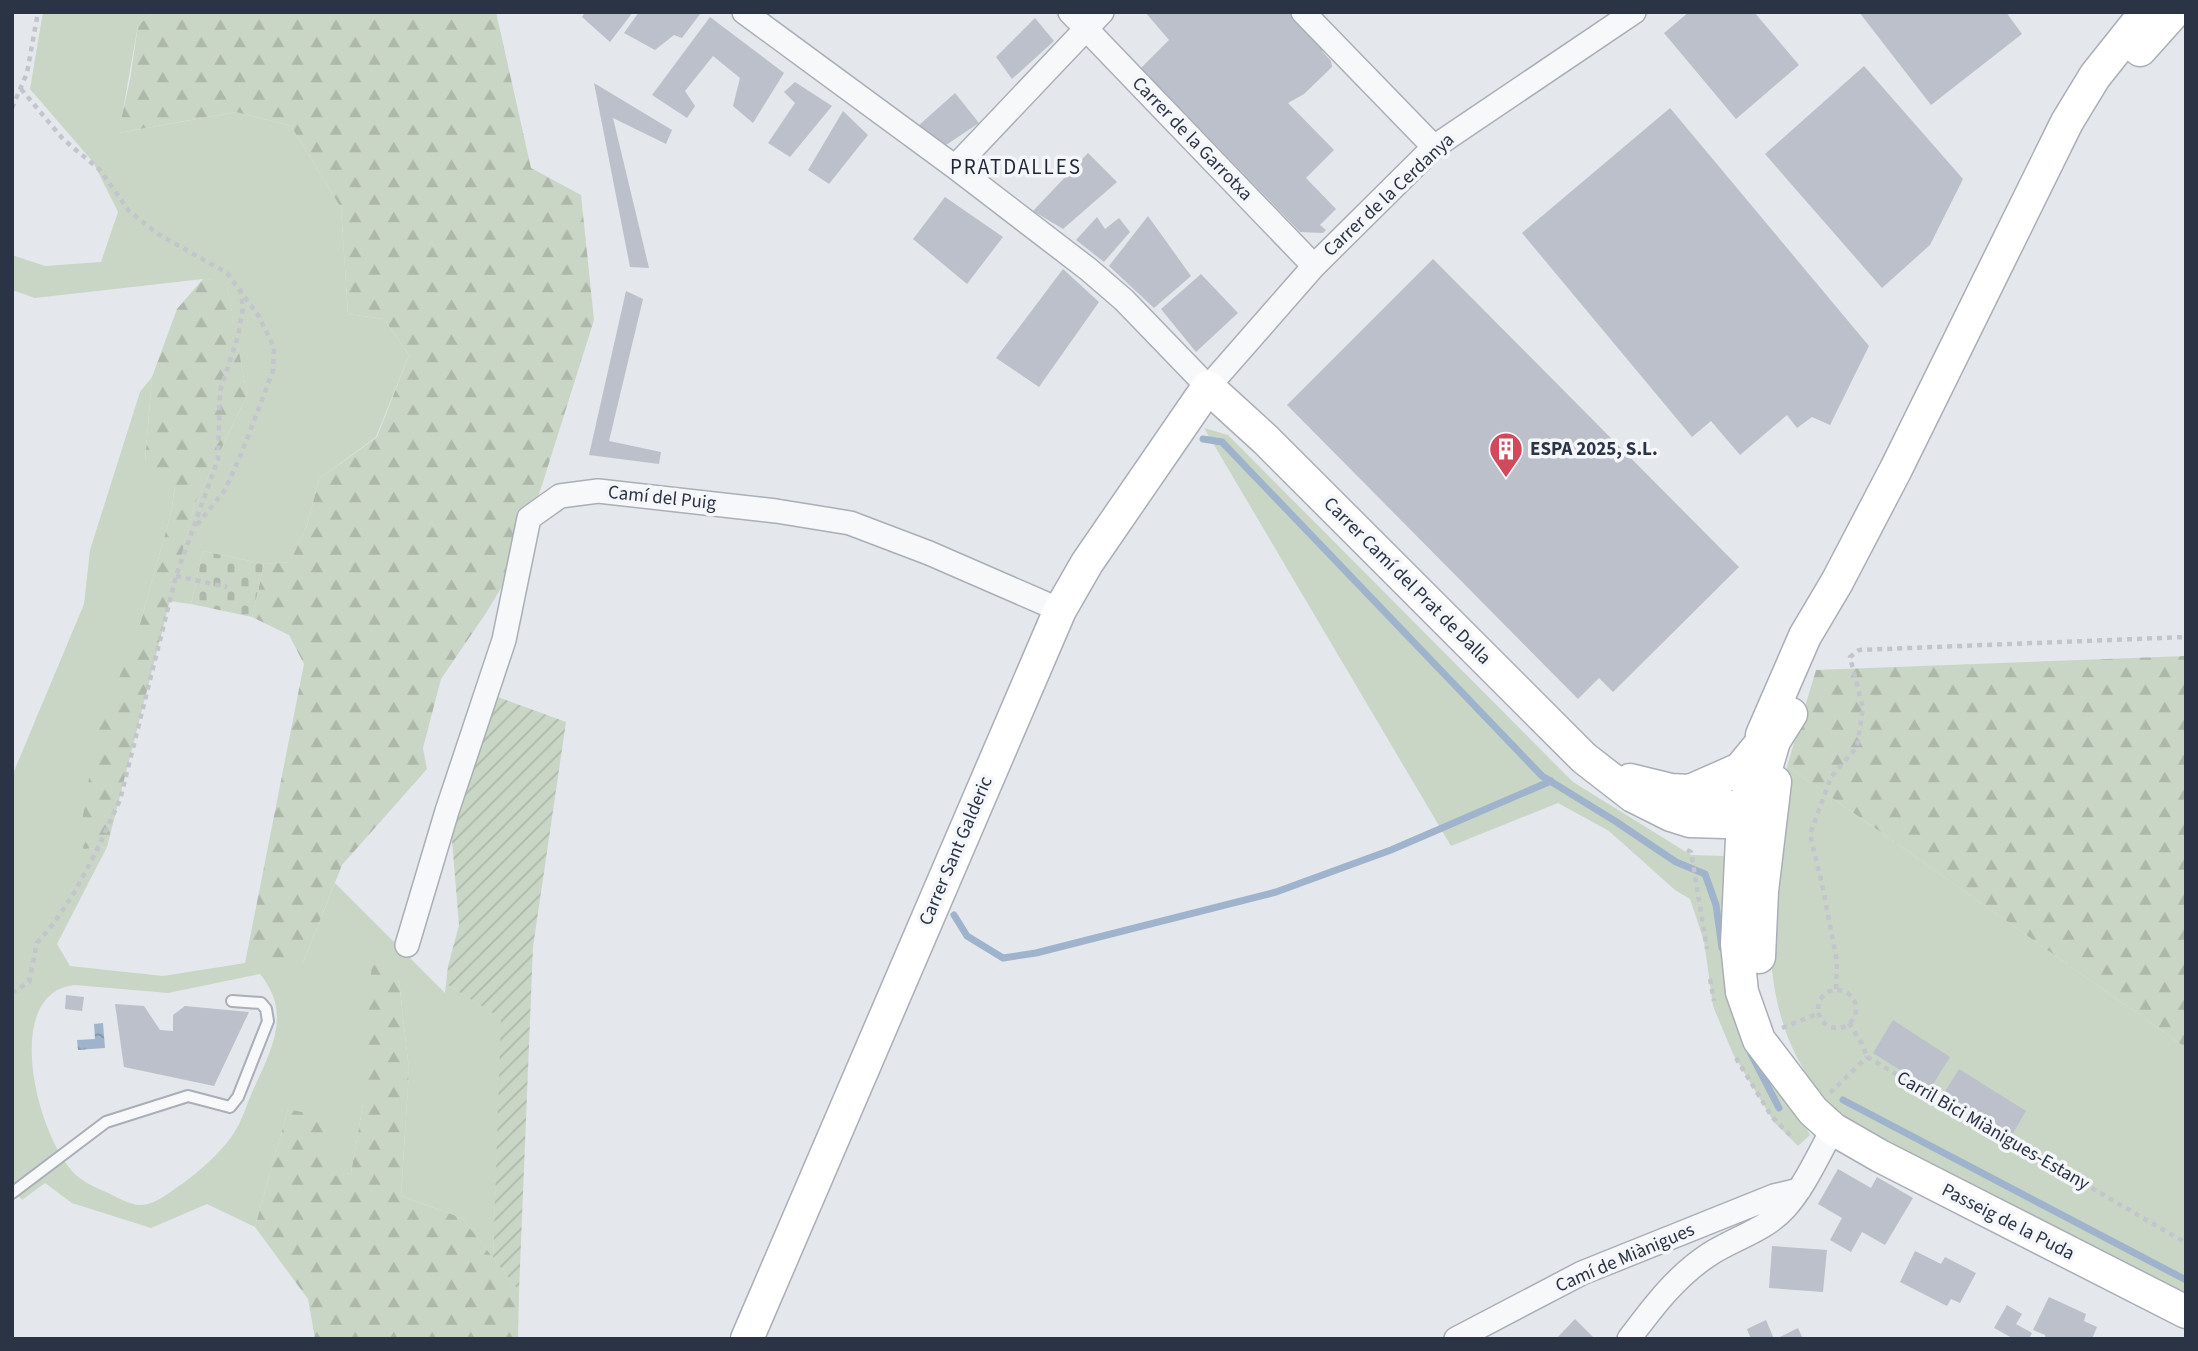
<svg xmlns="http://www.w3.org/2000/svg" width="2198" height="1351" viewBox="0 0 2198 1351" font-family="'Source Sans 3',sans-serif">
  <style>
    .green { fill: #c9d6c5; fill-rule: evenodd }
    .forest { fill: url(#forest-firs) }
    .cemetery { fill: url(#cemetery-stones) }
    .garden { fill: url(#garden-furrows) }
    .water { fill: url(#water-ripples) }
    .lines { fill: none; stroke-linecap: round; stroke-linejoin: round }
    .stream { stroke: #9fb4cc; stroke-width: 7 }
    .building { fill: #bbc0ca }
    .lane-casing { stroke: #a9aeb7; stroke-width: 14 }
    .street-casing { stroke: #a9aeb7; stroke-width: 26 }
    .secondary-casing { stroke: #a9aeb7; stroke-width: 35 }
    .path { stroke: #c2c5cb; stroke-width: 4.5; stroke-dasharray: 5 5; stroke-linecap: butt }
    .lane { stroke: #f7f8fa; stroke-width: 10 }
    .street { stroke: #f7f8fa; stroke-width: 23 }
    .secondary { stroke: #fff; stroke-width: 32 }
    .labels { text-anchor: middle; dominant-baseline: central; stroke-width: 7; stroke-linejoin: round; paint-order: stroke }
    .street-label { font-size: 19px; fill: #2b3445; stroke: #f4f6f9 }
    .poi-label { font-size: 19px; font-weight: bold; fill: #2b3445; stroke: #f4f6f9; text-anchor: start }
    .neighbourhood-label { font-size: 21px; letter-spacing: 2px; fill: #1d2536; stroke: #f4f6f9 }
  </style>
  <defs>
    <pattern id="forest-firs" width="22" height="20" patternUnits="userSpaceOnUse" patternTransform="scale(1.75)"><rect width="22" height="20" fill="#c9d6c5"/><path d="M5 1l3.5 6h-7zM16 11l3.5 6h-7z" fill="#adb8ab"/></pattern>
    <pattern id="cemetery-stones" width="16" height="16" patternUnits="userSpaceOnUse" patternTransform="scale(1.75)"><rect width="16" height="16" fill="#c9d6c5"/><path d="M2 7V4a2 2 0 0 1 4 0v3zM10 15v-3a2 2 0 0 1 4 0v3z" fill="#adb8ab"/></pattern>
    <pattern id="garden-furrows" width="10" height="10" patternUnits="userSpaceOnUse" patternTransform="scale(1.75)"><rect width="10" height="10" fill="#c9d6c5"/><path d="M-1 1l2-2M0 10L10 0M9 11l2-2" fill="none" stroke="#adb8ab"/></pattern>
    <pattern id="water-ripples" width="26" height="14" patternUnits="userSpaceOnUse" patternTransform="scale(1.75)"><rect width="26" height="14" fill="#9fb4cc"/><path d="M2 4q2-2 4 0t4 0M15 11q2-2 4 0t4 0" fill="none" stroke="#8293a7"/></pattern>
  </defs>
  <rect width="100%" height="100%" fill="#e4e7ec"/>
  <path class="green" d="M 43,12 L 154,12 L 138,25 L 119,133 L 236,112 L 291,126 L 341,208 L 348,314 L 384,319 L 409,355 L 376,437 L 319,479 L 307,526 L 290,562 L 264,564 L 203,551 L 191,604 L 169,601 L 194,506 L 247,395 L 226,281 L 203,279 L 35,298 L 12,290 L 12,255 L 45,266 L 101,262 L 118,212 L 93,162 L 30,89 Z
    M 152,377 L 145,462 L 175,486 L 171,513 L 140,624 L 84,849 L 107,847 L 57,944 L 70,966 L 163,976 L 245,963 L 303,963 L 335,883 L 445,993 L 446,984 L 502,1018 L 493,1258 L 462,1218 L 401,1196 L 409,1070 L 399,981 L 363,1104 L 351,1173 L 320,1179 L 288,1109 L 255,1227 L 207,1204 L 151,1228 L 72,1203 L 45,1183 L 22,1200 L 12,1187 L 12,776 L 84,604 L 90,550 L 140,392 ZM 260,974 C 292,1013 272,1048 254,1088 C 247,1103 242,1122 232,1136 C 219,1154 200,1171 182,1184 C 169,1192 156,1205 140,1205 C 131,1205 118,1198 110,1194 C 100,1189 86,1184 77,1176 C 37,1140 0,992 75,985 L 168,993 Z
    M 1204,428 L 1228,435 L 1573,782 L 1691,855 L 1725,856 L 1778,1077 L 1810,1135 L 1798,1146 L 1774,1122 L 1733,1054 L 1713,1006 L 1704,941 L 1690,899 L 1675,890 L 1609,831 L 1558,803 L 1451,846 Z
    M 1787,766 L 2186,1048 L 2186,1296 L 1875,1137 C 1855,1123 1833,1110 1818,1090 C 1746,998 1772,872 1787,766 Z"/>
  <path class="forest" d="M 154,12 L 496,12 L 531,168 L 581,195 L 594,320 L 542,485 L 514,567 L 486,613 L 441,679 L 423,748 L 427,769 L 342,865 L 303,963 L 245,963 L 304,664 L 289,635 L 252,617 L 264,564 L 290,562 L 307,526 L 319,479 L 377,437 L 409,355 L 384,319 L 348,314 L 341,208 L 291,126 L 236,112 L 118,133 L 130,80 L 138,25 Z
    M 203,279 L 226,280 L 247,395 L 194,506 L 107,847 L 84,849 L 79,841 L 95,740 L 140,624 L 171,513 L 175,487 L 157,480 L 145,462 L 152,377 L 177,309 Z
    M 2186,656 L 2186,1048 L 1787,766 L 1816,670 Z
    M 373,944 L 399,981 L 409,1070 L 401,1196 L 462,1218 L 519,1291 L 518,1339 L 315,1339 L 308,1299 L 255,1227 L 288,1109 L 333,1119 L 321,1178 L 351,1173 L 363,1104 Z"/>
  <path class="cemetery" d="M 203,551 L 264,564 L 252,617 L 191,604 Z"/>
  <path class="garden" d="M 495,696 L 566,722 L 533,947 L 519,1291 L 493,1258 L 501,1018 L 446,984 L 448,966 L 459,925 L 451,828 Z"/>
  <path class="water" d="M 103,1023 L 105,1048 L 78,1050 L 77,1040 L 95,1039 L 94,1024 Z"/>
  <g class="lines">
    <path class="stream" d="M 1203,439 L 1222,442 L 1542,776 L 1615,821 L 1676,862 L 1705,874 L 1716,905 L 1722,948
      M 954,915 L 967,936 L 1003,958 L 1036,953 L 1276,892 L 1391,850 L 1551,781
      M 1751,1054 L 1779,1108
      M 1843,1100 L 2186,1280"/>
  </g>
  <path class="building" d="M 585,12 L 633,12 L 610,42 L 582,17 Z
    M 639,12 L 698,12 L 700,14 L 682,38 L 674,35 L 655,50 L 624,33 Z
    M 1145,12 L 1291,12 L 1326,48 L 1322,51 L 1331,61 L 1332,67 L 1304,94 L 1288,103 L 1334,150 L 1306,178 L 1336,209 L 1320,225 L 1326,230 L 1323,233 L 1300,232 L 1141,68 L 1169,40 Z
    M 1689,12 L 1754,12 L 1799,65 L 1736,119 L 1664,33 Z
    M 1859,12 L 2006,12 L 2022,34 L 1931,105 Z
    M 710,17 L 784,73 L 753,123 L 733,106 L 740,78 L 713,56 L 685,91 L 695,106 L 687,118 L 652,95 Z
    M 1035,18 L 1054,41 L 1012,79 L 996,57 Z
    M 1864,66 L 1963,179 L 1930,245 L 1882,288 L 1765,154 Z
    M 795,82 L 832,106 L 790,157 L 768,143 L 795,103 L 784,92 Z
    M 594,83 L 672,130 L 666,144 L 613,118 L 649,268 L 630,267 Z
    M 955,93 L 979,123 L 946,145 L 918,126 Z
    M 1670,108 L 1869,346 L 1830,425 L 1812,417 L 1797,428 L 1787,415 L 1740,455 L 1711,421 L 1692,437 L 1522,233 Z
    M 843,111 L 868,135 L 829,184 L 808,170 Z
    M 1088,153 L 1117,182 L 1063,229 L 1033,211 Z
    M 945,197 L 1003,237 L 967,284 L 913,239 Z
    M 1148,216 L 1191,276 L 1154,308 L 1109,266 Z
    M 1097,217 L 1105,229 L 1119,218 L 1130,232 L 1104,262 L 1076,240 Z
    M 1433,259 L 1739,567 L 1613,692 L 1599,678 L 1578,699 L 1287,405 Z
    M 1063,269 L 1099,302 L 1039,387 L 996,358 Z
    M 1201,274 L 1238,313 L 1196,352 L 1161,309 Z
    M 626,291 L 643,299 L 609,441 L 661,452 L 659,464 L 589,455 Z
    M 66,995 L 84,997 L 82,1011 L 65,1009 Z
    M 115,1004 L 144,1006 L 160,1030 L 173,1031 L 173,1015 L 185,1006 L 249,1012 L 214,1086 L 124,1067 Z
    M 1893,1020 L 1950,1057 L 1930,1089 L 1873,1053 Z
    M 1959,1069 L 2026,1111 L 2012,1135 L 1944,1093 Z
    M 1838,1169 L 1871,1188 L 1877,1177 L 1913,1198 L 1885,1245 L 1862,1232 L 1851,1252 L 1830,1240 L 1842,1218 L 1818,1204 Z
    M 1772,1246 L 1827,1250 L 1823,1292 L 1769,1288 Z
    M 1915,1251 L 1941,1264 L 1945,1257 L 1976,1273 L 1960,1303 L 1951,1299 L 1947,1306 L 1900,1282 Z
    M 2049,1297 L 2086,1314 L 2084,1321 L 2097,1327 L 2092,1339 L 2046,1339 L 2045,1335 L 2033,1330 Z
    M 2007,1305 L 2022,1314 L 2016,1324 L 2032,1333 L 2029,1339 L 2014,1339 L 1994,1328 Z
    M 1575,1319 L 1595,1339 L 1556,1339 Z
    M 1766,1320 L 1774,1339 L 1751,1339 L 1747,1329 Z
    M 1798,1328 L 1803,1339 L 1776,1339 Z"/>
  <g class="lines">
    <g class="lane-casing">
      <path id="lane" d="M 12,1193 L 106,1122 L 188,1096 L 230,1107 L 238,1097 L 268,1021 L 266,1009 L 261,1003 L 232,1001"/>
    </g>
    <g class="street-casing">
      <path id="street" d="M 744,12 L 955,167 L 1088,269 L 1124,300 L 1208,387 L 1314,266 L 1434,147 L 1634,12
        M 1070,12 L 1314,266
        M 1303,12 L 1434,147
        M 955,167 L 1102,12
        M 407,945 L 447,811 L 504,640 L 529,518 L 560,496 L 598,491 L 776,511 L 850,523 L 929,553 L 1060,610
        M 1456,1339 L 1582,1273 L 1774,1196 L 1799,1190
        M 1629,1339 C 1653,1307 1676,1276 1710,1254 C 1735,1238 1766,1230 1786,1207 C 1806,1184 1818,1155 1833,1129"/>
    </g>
    <g class="secondary-casing">
      <path id="secondary" d="M 2140,50 L 2174,12
        M 1762,735 L 1805,636 L 1837,582 L 1896,469 L 2067,122 L 2095,76 L 2146,12
        M 1630,780 L 1671,790 L 1690,791 L 1717,801 L 1743,817 L 1745,823
        M 1690,791 L 1740,769 L 1759,746
        M 1746,799 L 1743,817 L 1737,944 L 1742,992 L 1759,1040 L 1813,1111 L 1833,1129 L 1880,1156 L 2186,1312
        M 1759,957 L 1762,891 L 1775,782
        M 747,1339 L 1060,610 L 1087,563 L 1208,387 L 1266,440 L 1584,758 L 1633,796 L 1671,815 L 1690,821 L 1725,822 L 1743,817 L 1758,804 L 1765,772 L 1774,741 L 1791,714"/>
    </g>
    <path class="path" d="M 21,89 L 63,139 L 100,170 L 129,211 L 158,234 L 227,273 L 258,315 L 274,347 L 273,371 L 242,452 L 225,490 L 197,525
      M 12,108 L 27,73 L 38,12
      M 176,576 L 227,587
      M 1687,850 L 1691,852 L 1707,949
      M 1710,979 L 1714,1001
      M 1836,989 L 1837,962 L 1823,889 L 1810,834 L 1831,777 L 1857,747 L 1863,708 L 1850,657 L 1859,650 L 2186,637
      M1818 1009a19 19 0 1 1 38 0a19 19 0 1 1-38 0Z
      M 12,993 L 29,982 L 37,943 L 54,923 L 74,893 L 96,852 L 120,800 L 176,576 L 218,459 L 220,391 L 238,336 L 243,308 L 240,288
      M 1849,1023 L 1862,1044 L 1867,1057
      M 1782,1028 L 1817,1014
      M 1867,1057 L 2186,1243
      M 1736,1058 L 1772,1117 L 1789,1134 L 1794,1129
      M 1830,1093 L 1867,1057"/>
    <use href="#lane" class="lane"/>
    <use href="#street" class="street"/>
    <use href="#secondary" class="secondary"/>
  </g>
  <defs>
    <g id="building-pin" transform="scale(1.75)"><path d="M0 17L-7.5 6A9.5 9.5 0 1 1 7.5 6Z" fill="#d1495b" stroke="#f4f6f9"/><path d="M-4-6H4V6H1V3H-1V6H-4ZM-2.5-4.3h1.7v1.8h-1.7ZM.8-4.3h1.7v1.8H.8ZM-2.5-1h1.7V.8h-1.7ZM.8-1h1.7V.8H.8Z" fill="#fff"/></g>
  </defs>
  <g fill-rule="evenodd">
    <use href="#building-pin" x="1506" y="449"/>
  </g>
  <g class="labels">
    <g class="street-label">
      <text transform="translate(1192 139) rotate(46)">Carrer de la Garrotxa</text>
      <text transform="translate(1389 195) rotate(-43)">Carrer de la Cerdanya</text>
      <text transform="translate(662 498) rotate(6)">Camí del Puig</text>
      <text transform="translate(1407 581) rotate(45)">Carrer Camí del Prat de Dalla</text>
      <text transform="translate(956 851) rotate(-67)">Carrer Sant Galderic</text>
      <text transform="translate(1993 1131) rotate(30)">Carril Bici Miànigues-Estany</text>
      <text transform="translate(2008 1222) rotate(27)">Passeig de la Puda</text>
      <text transform="translate(1625 1258) rotate(-23)">Camí de Miànigues</text>
    </g>
    <g class="poi-label">
      <text x="1530" y="449">ESPA 2025, S.L.</text>
    </g>
    <g class="neighbourhood-label">
      <text x="1016" y="167">PRATDALLES</text>
    </g>
  </g>
  <rect width="2198" height="1351" fill="none" stroke="#2b3445" stroke-width="28"/>
</svg>
